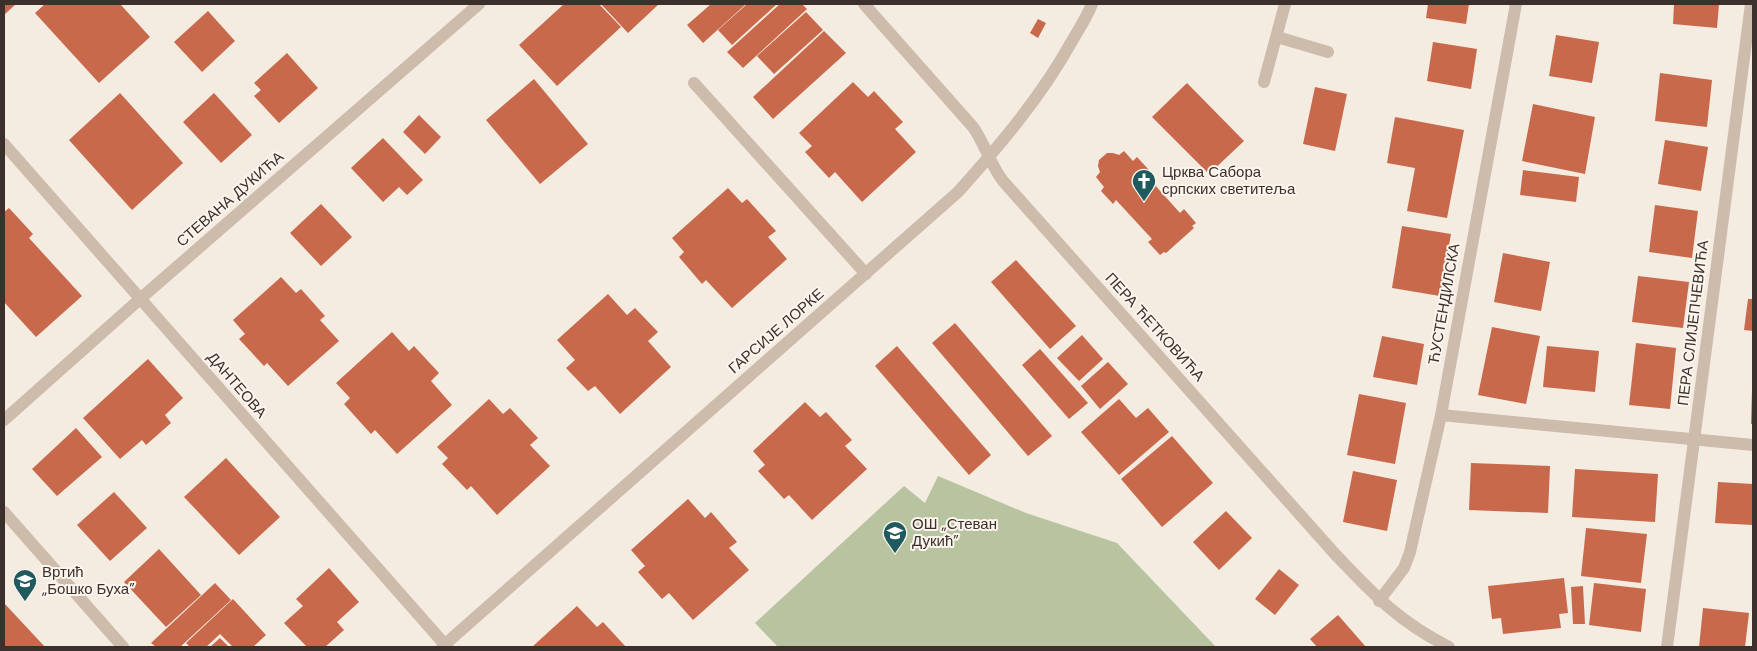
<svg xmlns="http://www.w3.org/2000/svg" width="1757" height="651" viewBox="0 0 1757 651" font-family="'DM Sans',sans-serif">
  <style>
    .green { fill: #b8c4a0 }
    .building { fill: #c8694b }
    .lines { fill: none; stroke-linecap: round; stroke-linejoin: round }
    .minor { stroke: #cdbbac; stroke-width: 12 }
    .labels { text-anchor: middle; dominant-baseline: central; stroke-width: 4; stroke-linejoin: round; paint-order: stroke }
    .poi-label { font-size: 15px; fill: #3b302b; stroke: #fbf5ee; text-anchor: start }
    .street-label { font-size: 15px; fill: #3b302b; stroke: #fbf5ee }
  </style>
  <rect width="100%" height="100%" fill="#f4ebe1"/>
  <path class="green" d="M 938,476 L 1026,513 L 1117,543 L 1216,647 L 778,647 L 755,623 L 904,486 L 925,503 Z"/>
  <path class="building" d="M 4,4 L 16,4 L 4,15 Z
    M 45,4 L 122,4 L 121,5 L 150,37 L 99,83 L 35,13 Z
    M 564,4 L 599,4 L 621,27 L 557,86 L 519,45 Z
    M 601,4 L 659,4 L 628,33 Z
    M 711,4 L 746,4 L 703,43 L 687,25 Z
    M 747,4 L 777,4 L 732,45 L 718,30 Z
    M 780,4 L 802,4 L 807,9 L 743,68 L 727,52 Z
    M 1428,4 L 1469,4 L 1466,24 L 1426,18 Z
    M 1674,4 L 1719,4 L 1717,28 L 1673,24 Z
    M 208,11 L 235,41 L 202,72 L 174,42 Z
    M 806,12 L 823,30 L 774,74 L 757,56 Z
    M 1038,19 L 1046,23 L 1038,38 L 1030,33 Z
    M 824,31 L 846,53 L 773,119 L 753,97 Z
    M 1556,35 L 1599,42 L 1592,83 L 1549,76 Z
    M 1433,42 L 1477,49 L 1471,89 L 1427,81 Z
    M 287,53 L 318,88 L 279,123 L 254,96 L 261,90 L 254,83 Z
    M 1660,73 L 1712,80 L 1707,127 L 1655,121 Z
    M 534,79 L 588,144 L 540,184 L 486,120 Z
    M 853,82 L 868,97 L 874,91 L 903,122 L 895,129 L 916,152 L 862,202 L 835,172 L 829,178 L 805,152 L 812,146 L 799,133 Z
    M 1187,83 L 1244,141 L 1209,174 L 1152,117 Z
    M 1315,87 L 1347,94 L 1335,151 L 1303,144 Z
    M 120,93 L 183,163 L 132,210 L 69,140 Z
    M 214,93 L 252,135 L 221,163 L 183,122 Z
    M 1533,104 L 1595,117 L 1585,174 L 1522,161 Z
    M 419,115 L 441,137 L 425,154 L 403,132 Z
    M 1395,117 L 1464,130 L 1447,218 L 1407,211 L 1415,168 L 1387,163 Z
    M 383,138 L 423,180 L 407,195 L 399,187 L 383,202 L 351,168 Z
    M 1665,140 L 1708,147 L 1701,191 L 1658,184 Z
    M 1124,151 L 1133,161 L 1137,157 L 1149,170 L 1145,174 L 1180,213 L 1184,209 L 1196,223 L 1192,226 L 1194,228 L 1166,253 L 1164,252 L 1160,255 L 1148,242 L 1152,239 L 1116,200 L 1113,204 L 1101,191 L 1104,187 L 1096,177 L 1100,172 L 1098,166 L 1099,160 L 1107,153 L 1113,153 L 1119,155 Z
    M 1523,170 L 1579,177 L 1576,202 L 1520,195 Z
    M 728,188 L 742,203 L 747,199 L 776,231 L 768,237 L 787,259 L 732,308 L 706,280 L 702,284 L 679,257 L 684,252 L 672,238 Z
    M 321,204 L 352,237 L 321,266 L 290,233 Z
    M 1655,205 L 1698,211 L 1692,258 L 1649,252 Z
    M 9,208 L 33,234 L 29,238 L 82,296 L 36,337 L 4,302 L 4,212 Z
    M 1402,226 L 1451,234 L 1440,296 L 1392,288 Z
    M 1503,253 L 1550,262 L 1541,311 L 1494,302 Z
    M 1016,260 L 1076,326 L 1050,349 L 991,282 Z
    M 1638,276 L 1689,282 L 1683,328 L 1632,322 Z
    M 281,277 L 296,293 L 301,289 L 325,316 L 320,320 L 339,341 L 288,386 L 267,363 L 264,366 L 239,339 L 245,334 L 233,320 Z
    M 608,294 L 627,315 L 635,308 L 658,332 L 648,341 L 671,367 L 620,414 L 595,386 L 588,391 L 566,368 L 575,360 L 557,340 Z
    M 1748,299 L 1753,299 L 1753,331 L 1744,330 Z
    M 955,323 L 1052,436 L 1028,456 L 932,343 Z
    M 1492,327 L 1540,336 L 1526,404 L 1478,395 Z
    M 392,332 L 409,351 L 414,346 L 439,373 L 431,381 L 452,405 L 397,454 L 375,430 L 371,434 L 344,404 L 350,398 L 336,383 Z
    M 1082,335 L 1103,359 L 1079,381 L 1057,358 Z
    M 1382,336 L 1424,344 L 1417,385 L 1373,377 Z
    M 1636,343 L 1676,348 L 1670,409 L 1629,405 Z
    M 897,346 L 991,455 L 969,475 L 875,366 Z
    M 1547,346 L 1599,351 L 1595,392 L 1543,387 Z
    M 1040,349 L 1088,403 L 1069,419 L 1022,365 Z
    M 148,359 L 183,398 L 165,415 L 171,423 L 146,445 L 142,440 L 120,459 L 83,418 Z
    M 1108,362 L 1128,384 L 1100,409 L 1081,386 Z
    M 1752,390 L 1753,390 L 1753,424 L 1751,424 Z
    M 1359,394 L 1406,403 L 1395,464 L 1347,455 Z
    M 489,399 L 503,414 L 510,408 L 538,438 L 530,445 L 550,466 L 497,515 L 471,486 L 467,490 L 442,464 L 448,458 L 437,447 Z
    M 1119,399 L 1136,418 L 1148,408 L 1169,432 L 1119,475 L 1081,432 Z
    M 805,402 L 820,417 L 826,412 L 852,440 L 845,446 L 867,469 L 812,520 L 789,495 L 784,499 L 758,471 L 765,465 L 753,451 Z
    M 76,428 L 102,457 L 57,496 L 32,469 Z
    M 1172,436 L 1213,483 L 1162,527 L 1121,479 Z
    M 226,458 L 280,517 L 239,555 L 184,497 Z
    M 1471,463 L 1550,466 L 1548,513 L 1469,510 Z
    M 1575,469 L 1658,474 L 1655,522 L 1572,517 Z
    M 1353,471 L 1397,480 L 1387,531 L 1343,522 Z
    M 1718,482 L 1753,484 L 1753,525 L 1715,523 Z
    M 114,492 L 147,528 L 110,561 L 77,525 Z
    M 688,499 L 705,518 L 711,512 L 737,542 L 729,548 L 749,570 L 693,620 L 669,593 L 662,599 L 638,572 L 645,566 L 631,550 Z
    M 1226,511 L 1252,538 L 1219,570 L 1193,542 Z
    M 1586,528 L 1647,534 L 1641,583 L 1581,576 Z
    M 159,549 L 201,595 L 166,627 L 124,582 Z
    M 329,568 L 359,602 L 337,622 L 344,630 L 325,647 L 307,647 L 284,623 L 303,606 L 296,599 Z
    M 1279,569 L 1299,585 L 1275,615 L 1255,599 Z
    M 1564,578 L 1568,613 L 1559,614 L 1561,628 L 1503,634 L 1501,618 L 1492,619 L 1488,586 Z
    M 215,583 L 231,600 L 180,647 L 156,647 L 151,643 Z
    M 1594,583 L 1646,589 L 1641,632 L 1589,625 Z
    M 1583,586 L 1585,624 L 1573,624 L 1571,587 Z
    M 233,599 L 266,635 L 253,647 L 233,647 L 220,634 L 206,647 L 190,647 L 186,643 Z
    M 4,603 L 45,647 L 4,647 Z
    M 577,606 L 597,627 L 603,622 L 626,647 L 532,647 Z
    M 1703,608 L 1749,613 L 1745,647 L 1699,647 Z
    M 1338,615 L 1366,647 L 1317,647 L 1310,639 Z
    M 220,638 L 229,647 L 210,647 Z"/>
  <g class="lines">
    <path class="minor" d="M 864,4 L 973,127 C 985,144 990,164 1003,181 L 1335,554 C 1373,594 1399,622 1449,647
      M 1277,37 L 1328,52
      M 1264,82 L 1285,4
      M 694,83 L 866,274
      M 4,144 L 447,647
      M 1441,415 L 1753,445
      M 4,420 L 140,299 L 479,4
      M 4,512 L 123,647
      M 1379,601 L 1404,568 L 1410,552 L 1441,415 L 1516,4
      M 442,647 L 958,192 C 1000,145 1041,97 1072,41 C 1079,29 1087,17 1092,4
      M 1667,647 L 1751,4"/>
  </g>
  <defs>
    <g id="church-pin" transform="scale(1.25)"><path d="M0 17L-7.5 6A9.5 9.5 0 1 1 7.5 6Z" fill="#1f5a5e" stroke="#fbf5ee"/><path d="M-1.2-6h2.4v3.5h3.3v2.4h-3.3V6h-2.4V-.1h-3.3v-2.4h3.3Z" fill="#fff"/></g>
    <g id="school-pin" transform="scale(1.25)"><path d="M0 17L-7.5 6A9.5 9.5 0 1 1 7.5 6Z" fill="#1f5a5e" stroke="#fbf5ee"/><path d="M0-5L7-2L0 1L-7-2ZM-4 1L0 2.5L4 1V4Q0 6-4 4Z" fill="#fff"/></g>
  </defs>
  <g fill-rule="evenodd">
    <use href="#church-pin" x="1144" y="181"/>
    <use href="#school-pin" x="895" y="533"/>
    <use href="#school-pin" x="25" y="581"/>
  </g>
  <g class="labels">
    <g class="poi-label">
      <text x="1162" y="172">Црква Сабора<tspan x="1162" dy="17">српских светитеља</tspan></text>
      <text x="912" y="524">ОШ „Стеван<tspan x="912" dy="17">Дукић”</tspan></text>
      <text x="42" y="572">Вртић<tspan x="42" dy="17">„Бошко Буха”</tspan></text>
    </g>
    <g class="street-label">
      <text transform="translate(230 199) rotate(-41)">СТЕВАНА ДУКИЋА</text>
      <text transform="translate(1444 304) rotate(-80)">ЋУСТЕНДИЛСКА</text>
      <text transform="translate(1693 323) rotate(-83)">ПЕРА СЛИЈЕПЧЕВИЋА</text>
      <text transform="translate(1155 327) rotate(48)">ПЕРА ЋЕТКОВИЋА</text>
      <text transform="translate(776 331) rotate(-41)">ГАРСИЈЕ ЛОРКЕ</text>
      <text transform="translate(237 385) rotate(49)">ДАНТЕОВА</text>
    </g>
  </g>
  <rect width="1757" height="651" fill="none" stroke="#3b302b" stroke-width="10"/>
</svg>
